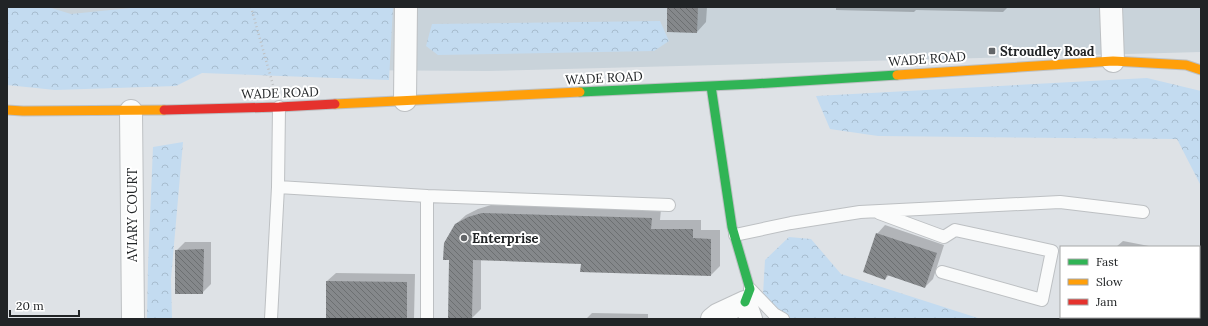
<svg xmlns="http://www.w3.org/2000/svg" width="1208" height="326" viewBox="0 0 1208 326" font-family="Lora,serif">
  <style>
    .built { fill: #c9d3da }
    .forest { fill: url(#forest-crowns) }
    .shadow { fill: #0003 }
    .building { fill: url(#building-back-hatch) }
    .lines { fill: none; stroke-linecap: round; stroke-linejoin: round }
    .lane-casing { stroke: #bdc0c3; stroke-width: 14 }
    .street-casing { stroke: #bdc0c3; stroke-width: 24 }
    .fast-casing { stroke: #bdc0c3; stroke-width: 11 }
    .slow-casing { stroke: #bdc0c3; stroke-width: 11 }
    .jam-casing { stroke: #bdc0c3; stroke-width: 11 }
    .path { stroke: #bfc0c2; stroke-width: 2.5; stroke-dasharray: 1 3; stroke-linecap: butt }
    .lane { stroke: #fafbfb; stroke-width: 12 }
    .street { stroke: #fafbfb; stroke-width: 22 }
    .fast { stroke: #30b455; stroke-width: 9 }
    .slow { stroke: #ff9f0a; stroke-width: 9 }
    .jam { stroke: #e5322d; stroke-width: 9 }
    .poi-dot { fill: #636669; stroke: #fff; stroke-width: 1.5 }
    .labels { text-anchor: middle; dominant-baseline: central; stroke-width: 4; stroke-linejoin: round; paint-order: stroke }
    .poi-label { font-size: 13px; font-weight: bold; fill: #212426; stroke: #fff; text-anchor: start }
    .street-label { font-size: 13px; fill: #212426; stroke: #fff }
  </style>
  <defs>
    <pattern id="forest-crowns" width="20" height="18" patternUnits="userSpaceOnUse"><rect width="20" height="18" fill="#c3dbf0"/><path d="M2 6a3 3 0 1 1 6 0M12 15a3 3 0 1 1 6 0" fill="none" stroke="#a7bcce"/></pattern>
    <pattern id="building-back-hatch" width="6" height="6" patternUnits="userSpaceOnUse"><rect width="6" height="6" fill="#85888b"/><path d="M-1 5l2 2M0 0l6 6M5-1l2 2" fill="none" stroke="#6c6f71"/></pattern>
  </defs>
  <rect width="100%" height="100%" fill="#dee2e6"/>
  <path class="built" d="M 7,7 L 1201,7 L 1201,52 L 488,71 L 7,68 Z"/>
  <path class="forest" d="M 7,7 L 48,7 L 71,14 L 141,7 L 393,7 L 389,80 L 202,73 L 176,86 L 55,90 L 7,85 Z
    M 660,21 L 669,41 L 654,51 L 438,55 L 426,46 L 432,24 Z
    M 1147,78 L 1201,91 L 1201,194 L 1200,184 L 1177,139 L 878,136 L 830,129 L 816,96 Z
    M 183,142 L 171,279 L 172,319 L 147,319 L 148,266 L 153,147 Z
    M 789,237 L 811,239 L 841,274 L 981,319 L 773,319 L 762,311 L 765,260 Z"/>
  <path class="shadow" d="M 620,7 L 707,7 L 706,22 L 697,32 L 668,8 Z
    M 836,7 L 1008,7 L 1003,12 L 916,10 L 914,12 L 836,10 Z
    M 491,205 L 661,209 L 660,220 L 701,220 L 701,230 L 720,230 L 720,266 L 711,275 L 582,263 L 481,259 L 481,309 L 472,318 L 456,224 L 466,215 L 478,209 Z
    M 885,225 L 944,245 L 933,279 L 925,287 L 889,275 L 885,279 L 877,234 Z
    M 1123,241 L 1154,247 L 1116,247 Z
    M 185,242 L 211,242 L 211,284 L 202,293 L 176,251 Z
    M 336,273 L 415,274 L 414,319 L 327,319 L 327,281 Z
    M 592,313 L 648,314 L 648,319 L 586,319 Z
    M 1101,317 L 1176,317 L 1176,319 L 1103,319 L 1100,318 Z"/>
  <path class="building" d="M 667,7 L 698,7 L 697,33 L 667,32 Z
    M 482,213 L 652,218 L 651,229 L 693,229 L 693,238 L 711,239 L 711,276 L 580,272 L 581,264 L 473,260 L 472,319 L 448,319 L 449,260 L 443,260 L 444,243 L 455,224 L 468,217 Z
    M 876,233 L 937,253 L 925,288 L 887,275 L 885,280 L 863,272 Z
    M 204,249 L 203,294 L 175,294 L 175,250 Z
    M 326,281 L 407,282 L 407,319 L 326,319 Z"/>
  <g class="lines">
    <g class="lane-casing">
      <path id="lane" d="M 278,187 L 427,196 L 427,319
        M 427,196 L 669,205
        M 879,213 L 944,237 L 955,230 L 1052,251 L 1042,300 L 942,272
        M 735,235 L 791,223 L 860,212 L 1060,202 L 1143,212
        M 750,289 L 774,314 L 783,319
        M 271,319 L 278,187 L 279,107"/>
    </g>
    <g class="street-casing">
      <path id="street" d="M 1111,7 L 1113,61
        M 405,100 L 406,7
        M 131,111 L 133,319
        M 712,319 L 717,315 L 745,302 L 751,319"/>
    </g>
    <g class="fast-casing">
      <path id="fast" d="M 711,86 L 732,227 L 750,289 L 745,302
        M 580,92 L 753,84 L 897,75"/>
    </g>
    <g class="slow-casing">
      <path id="slow" d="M 897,75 L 1113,61 L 1186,65 L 1201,70
        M 335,104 L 580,92
        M 7,110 L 23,111 L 164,110"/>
    </g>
    <g class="jam-casing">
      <path id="jam" d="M 164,110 L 279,107 L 335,104"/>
    </g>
    <path class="path" d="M 251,7 L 273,85"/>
    <use href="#lane" class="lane"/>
    <use href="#street" class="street"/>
    <use href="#fast" class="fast"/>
    <use href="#slow" class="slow"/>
    <use href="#jam" class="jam"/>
  </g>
  <g class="poi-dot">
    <rect x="988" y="47" width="8" height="8" rx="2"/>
    <circle cx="464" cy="238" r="4"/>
  </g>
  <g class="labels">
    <g class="poi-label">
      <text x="1000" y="51">Stroudley Road</text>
      <text x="472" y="238">Enterprise</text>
    </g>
    <g class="street-label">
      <text transform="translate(927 59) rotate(-4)">WADE ROAD</text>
      <text transform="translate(604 78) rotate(-3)">WADE ROAD</text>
      <text transform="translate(280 93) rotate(-2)">WADE ROAD</text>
      <text transform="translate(132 215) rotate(-90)">AVIARY COURT</text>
    </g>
  </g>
  <rect width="1208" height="326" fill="none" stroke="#212426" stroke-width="16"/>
  <rect x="1060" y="246" width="140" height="72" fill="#ffffff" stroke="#a6a7a8"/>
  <rect x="1068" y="259" width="20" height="6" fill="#30b455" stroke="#a6a7a8"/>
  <text x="1096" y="266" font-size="12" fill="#212426">Fast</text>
  <rect x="1068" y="279" width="20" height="6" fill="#ff9f0a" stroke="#a6a7a8"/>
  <text x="1096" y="286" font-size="12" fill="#212426">Slow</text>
  <rect x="1068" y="299" width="20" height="6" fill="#e5322d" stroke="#a6a7a8"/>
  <text x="1096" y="306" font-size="12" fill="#212426">Jam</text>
  <path d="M10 310v6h69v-6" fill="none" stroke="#212426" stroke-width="2"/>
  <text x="16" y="310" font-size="12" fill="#212426" stroke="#ffffff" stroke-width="3" paint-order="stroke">20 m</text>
</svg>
